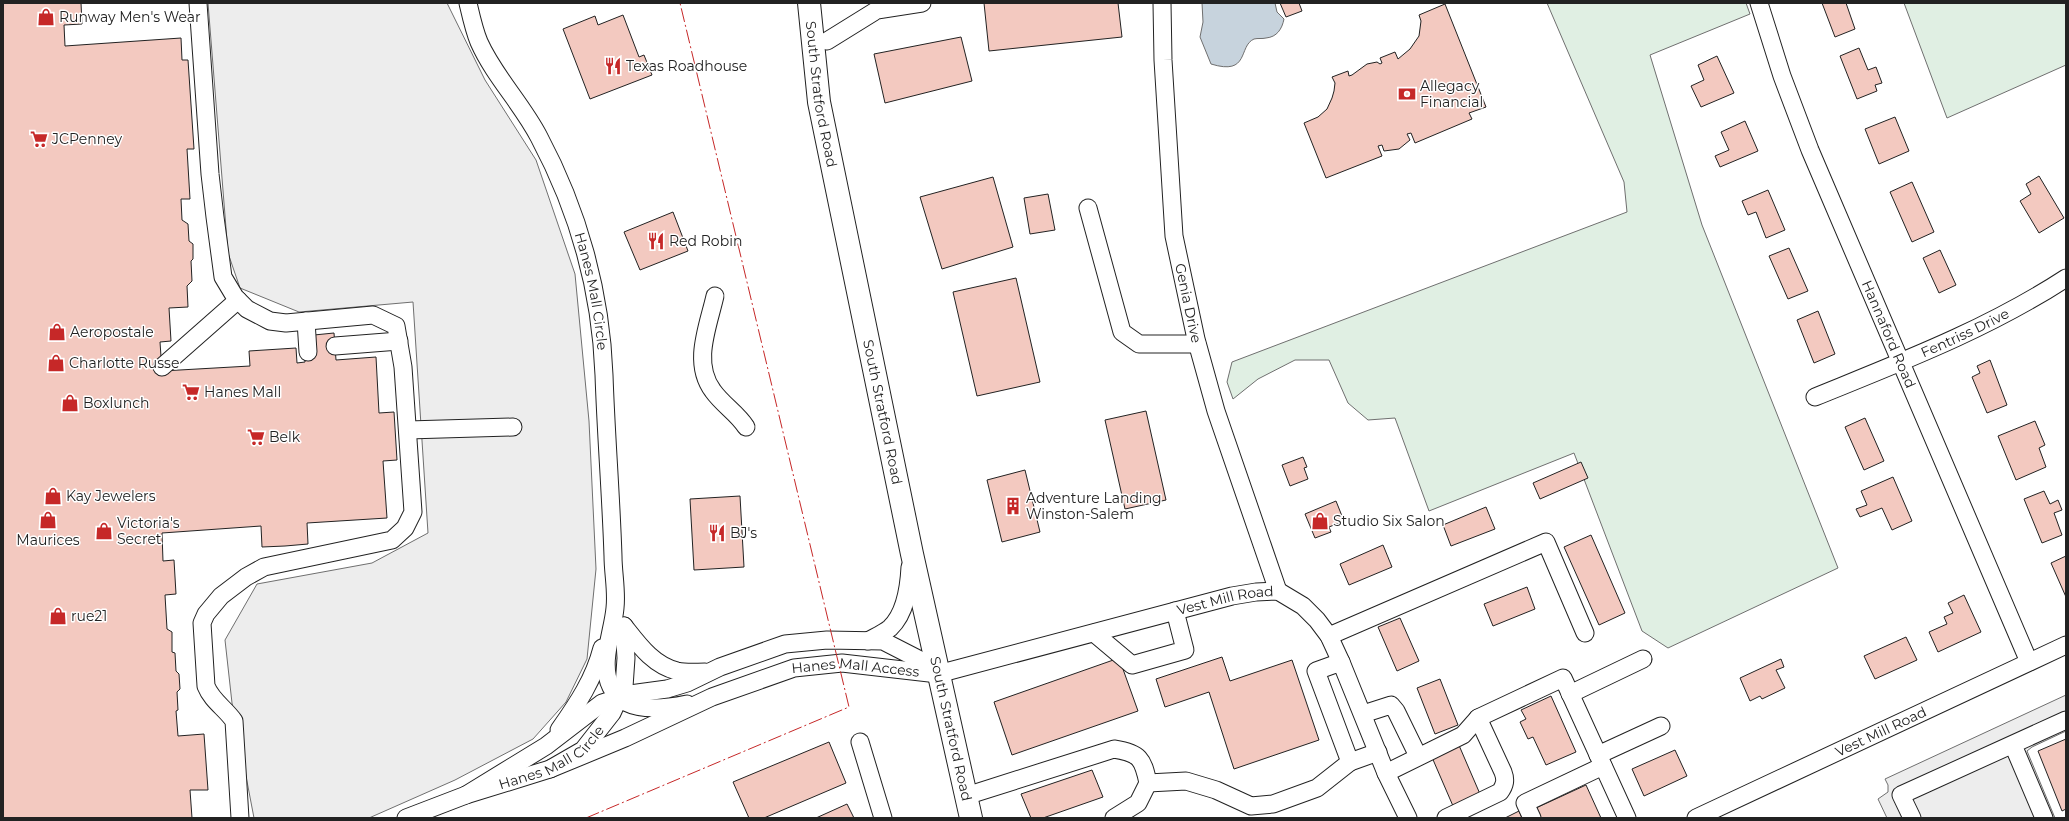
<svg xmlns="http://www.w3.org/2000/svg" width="2069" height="821" viewBox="0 0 2069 821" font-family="Montserrat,sans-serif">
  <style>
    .green { fill: #e0efe3; stroke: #6f6f6f }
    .parking { fill: #ededed; stroke: #6f6f6f }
    .water { fill: #c7d3dd; stroke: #6f6f6f }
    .building { fill: #f3c9c0; stroke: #222 }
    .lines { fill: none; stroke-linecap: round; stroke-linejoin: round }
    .minor-casing { stroke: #222; stroke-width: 19 }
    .major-casing { stroke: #222; stroke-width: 24 }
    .minor { stroke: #fff; stroke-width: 17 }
    .major { stroke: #fff; stroke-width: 22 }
    .power { stroke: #c62828; stroke-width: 1; stroke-dasharray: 14 3 2 3; stroke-linecap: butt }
    .labels { text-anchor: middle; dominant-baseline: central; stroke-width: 3; stroke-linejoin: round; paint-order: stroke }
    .poi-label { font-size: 14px; fill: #222; stroke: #fff; text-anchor: start }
    .street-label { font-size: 14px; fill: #222; stroke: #fff }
  </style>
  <rect width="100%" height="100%" fill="#fff"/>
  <path class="green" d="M 1547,3 L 1746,3 L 1750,14 L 1650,55 L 1702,225 L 1838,568 L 1668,648 L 1642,631 L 1574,453 L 1429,511 L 1395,418 L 1368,420 L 1348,403 L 1329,360 L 1295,360 L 1258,379 L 1233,399 L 1227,382 L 1232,362 L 1627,212 L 1624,182 Z
    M 1904,3 L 2066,3 L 2066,65 L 1947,118 Z"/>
  <path class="parking" d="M 208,3 L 447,3 L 485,80 L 536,160 L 575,274 L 589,421 L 596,569 L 587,659 L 566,702 L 533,739 L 455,780 L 369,818 L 254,818 L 232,703 L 225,640 L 257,584 L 372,563 L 428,533 L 413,302 L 299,312 L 240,288 L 228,253 Z
    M 2066,695 L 2066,731 L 2032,747 L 2027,751 L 2055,818 L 1887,818 L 1878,799 L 1888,792 L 1888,785 L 1885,779 Z"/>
  <path class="water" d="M 1202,3 L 1275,3 L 1277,12 L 1284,19 C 1282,29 1277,37 1266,38 C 1262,39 1258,38 1254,39 C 1238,46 1250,76 1211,64 L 1200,37 L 1203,22 Z"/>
  <path class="building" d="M 3,3 L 81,3 L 82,24 L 64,25 L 65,46 L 181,38 L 182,60 L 188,60 L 194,149 L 187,149 L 190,199 L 181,199 L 182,220 L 188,224 L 189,241 L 193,244 L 193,259 L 191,261 L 192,281 L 187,286 L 188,307 L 169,308 L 171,341 L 160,342 L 162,371 L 250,366 L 249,351 L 296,348 L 297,363 L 305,362 L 305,352 L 314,335 L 334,333 L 336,360 L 376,357 L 379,413 L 394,412 L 397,460 L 383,461 L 387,518 L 307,523 L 308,544 L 285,546 L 262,547 L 261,526 L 162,533 L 163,561 L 174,560 L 176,594 L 165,595 L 167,629 L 172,632 L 172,652 L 175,653 L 176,671 L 179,674 L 180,689 L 177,692 L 178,710 L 176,711 L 178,736 L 204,734 L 208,790 L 190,790 L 192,818 L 3,818 Z
    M 984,3 L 1118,3 L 1122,37 L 989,51 Z
    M 1280,3 L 1299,3 L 1302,11 L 1286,17 Z
    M 1822,3 L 1846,3 L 1855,29 L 1835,37 Z
    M 1445,4 L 1486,107 L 1469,113 L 1472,119 L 1415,143 L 1411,133 L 1407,134 L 1410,140 L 1399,149 L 1384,151 L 1382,145 L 1378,146 L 1382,156 L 1326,178 L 1304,123 L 1318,117 L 1327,109 L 1332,98 L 1334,91 L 1335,83 L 1332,77 L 1348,71 L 1349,76 L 1352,75 L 1367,64 L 1377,62 L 1380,64 L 1382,63 L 1380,58 L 1395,52 L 1398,59 L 1410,49 L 1419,36 L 1421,21 L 1419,15 Z
    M 623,15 L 639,57 L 644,55 L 652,75 L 590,99 L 563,29 L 595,16 L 598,25 Z
    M 961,37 L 972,81 L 885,103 L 874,54 Z
    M 1859,48 L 1868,70 L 1876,67 L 1882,83 L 1875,85 L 1877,91 L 1857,99 L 1840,56 Z
    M 1717,56 L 1734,93 L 1701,107 L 1691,86 L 1704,80 L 1698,65 Z
    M 1895,117 L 1909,151 L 1879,164 L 1865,129 Z
    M 1745,121 L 1758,151 L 1720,167 L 1715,156 L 1729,150 L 1721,132 Z
    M 2039,176 L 2064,218 L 2039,233 L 2020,201 L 2031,194 L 2026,184 Z
    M 993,177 L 1013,247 L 942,269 L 920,197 Z
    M 1912,182 L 1934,232 L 1912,242 L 1890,192 Z
    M 1768,190 L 1785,230 L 1766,238 L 1756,212 L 1748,215 L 1742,201 Z
    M 1048,194 L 1055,230 L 1030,234 L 1024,198 Z
    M 673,212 L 688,251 L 640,270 L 624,232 Z
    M 1789,248 L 1808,291 L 1788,299 L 1769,256 Z
    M 1940,250 L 1956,285 L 1939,293 L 1923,258 Z
    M 1016,278 L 1040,382 L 977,396 L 953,292 Z
    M 1818,311 L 1835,354 L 1814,363 L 1797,320 Z
    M 1990,360 L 2007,405 L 1987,413 L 1972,377 L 1980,373 L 1977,366 Z
    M 1146,411 L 1166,500 L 1125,509 L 1105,420 Z
    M 1865,418 L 1884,461 L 1864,470 L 1845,427 Z
    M 2035,421 L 2045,445 L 2039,448 L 2046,467 L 2016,480 L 1998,436 Z
    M 1303,457 L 1307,467 L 1304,468 L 1308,479 L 1290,486 L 1282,465 Z
    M 1581,462 L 1588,478 L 1540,499 L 1533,483 Z
    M 1025,470 L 1040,532 L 1002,542 L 987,480 Z
    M 1893,477 L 1912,521 L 1892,530 L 1882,508 L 1860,517 L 1856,509 L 1867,505 L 1861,491 Z
    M 2044,491 L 2050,504 L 2058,500 L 2062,510 L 2054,513 L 2062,535 L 2042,543 L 2024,499 Z
    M 740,496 L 744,567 L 694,570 L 690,499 Z
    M 1336,501 L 1344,521 L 1329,527 L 1331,532 L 1315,538 L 1305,514 Z
    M 1486,507 L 1495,529 L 1451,546 L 1443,525 Z
    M 1591,535 L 1625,613 L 1599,625 L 1564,547 Z
    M 1383,545 L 1392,567 L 1349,585 L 1340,564 Z
    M 2066,556 L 2066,597 L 2051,563 Z
    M 1527,587 L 1535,609 L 1493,626 L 1484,604 Z
    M 1964,595 L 1981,632 L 1938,652 L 1929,632 L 1947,624 L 1944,617 L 1953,613 L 1948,603 Z
    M 1400,618 L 1419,661 L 1397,671 L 1378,627 Z
    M 1906,637 L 1917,660 L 1875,679 L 1864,656 Z
    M 1222,657 L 1230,681 L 1292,660 L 1319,740 L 1234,769 L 1209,692 L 1165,707 L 1156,679 Z
    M 1119,658 L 1138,711 L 1012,755 L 994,702 Z
    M 1781,659 L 1784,667 L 1776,670 L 1785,688 L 1762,699 L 1760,696 L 1750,701 L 1740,678 Z
    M 1440,679 L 1458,725 L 1435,734 L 1417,688 Z
    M 1551,696 L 1576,752 L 1546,765 L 1533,737 L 1528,739 L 1520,722 L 1526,719 L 1521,710 Z
    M 2066,739 L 2066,809 L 2062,811 L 2038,751 Z
    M 829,742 L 846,783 L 764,818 L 749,818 L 733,782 Z
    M 1458,743 L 1480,794 L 1453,806 L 1431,755 Z
    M 1675,750 L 1687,776 L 1644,796 L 1632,769 Z
    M 1092,770 L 1103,797 L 1043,818 L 1031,818 L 1021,794 Z
    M 1586,785 L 1601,818 L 1540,818 L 1536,808 Z
    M 847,804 L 854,818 L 816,818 Z
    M 1519,811 L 1522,818 L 1505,818 Z"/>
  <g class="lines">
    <g class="minor-casing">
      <g id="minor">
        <path d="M 198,3 L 210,174 L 215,217 L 223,277 L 235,297 L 247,309 L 270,321 L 286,323 L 373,315 L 396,326 L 403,367 L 413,512 L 405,528 L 392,540 L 264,567 L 246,577 L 221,596 L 206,614 L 202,623 L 206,686 C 212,701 225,708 234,721 L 240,818"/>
        <path id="s1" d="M 468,3 C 471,16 474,30 479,42 C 494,76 522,104 539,137 C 578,210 601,292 604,375 C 606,435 611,495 613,556 C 613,573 617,591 615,608 C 613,632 599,663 611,687 C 624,714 663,709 687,704"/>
        <path id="s2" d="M 1162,3 L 1163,60 L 1174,236 L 1196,339 L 1216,411 L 1278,591"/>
        <path id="s3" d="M 1759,3 L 1782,76 L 1810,150 L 2029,662"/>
        <path d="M 827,41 L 877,10 L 922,3"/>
        <path d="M 1088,208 L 1122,332 L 1139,344 L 1197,344"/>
        <path d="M 715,296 C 708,327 692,363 713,391 C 723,405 737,413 746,427"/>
        <path d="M 306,321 L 308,352"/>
        <path d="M 335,346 L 399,341"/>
        <path d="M 162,367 L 238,300"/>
        <path id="s4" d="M 1815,397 C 1901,362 1988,329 2066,278"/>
        <path d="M 408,430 L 513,427"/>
        <path d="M 624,626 C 639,645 653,665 677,671 C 686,673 696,672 705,672"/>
        <path d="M 1094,633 L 1132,665 L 1185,650 L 1175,611"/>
        <path d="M 1329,636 L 1546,542 L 1585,633"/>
        <path d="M 868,641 C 875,637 884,633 890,628 C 906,613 909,587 910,567"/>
        <path d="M 1341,662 L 1316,671 L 1350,762 L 1378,752"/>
        <path d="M 1570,694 L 1643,659"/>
        <path d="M 1363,714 L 1391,705 L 1396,711 L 1418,756"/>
        <path d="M 559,730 C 578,703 594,679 602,648"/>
        <path d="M 860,742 L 883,818"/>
        <path d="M 2013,745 L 2044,818"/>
        <path d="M 1598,755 L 1661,726"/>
        <path id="s5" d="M 550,769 L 625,738 L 712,697 L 794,668 L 842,663 L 938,674 L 1232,596 L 1256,592 L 1278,591 L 1303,606 L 1317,620 L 1329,636 L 1341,662 L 1386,773 L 1408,818"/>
        <path d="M 1386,773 L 1463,735 L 1478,718 L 1563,678 L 1627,818"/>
        <path d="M 1148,783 L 1186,781 L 1216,790 L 1251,806 L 1273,804 L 1317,788 L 1350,762"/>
        <path d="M 466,795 L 546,746 L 602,703 L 630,694 L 667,689 L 687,683 L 720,667 L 785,644 L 827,640 L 883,641 L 926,663 L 938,674"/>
        <path d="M 966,796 L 1114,749 C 1140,753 1143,759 1148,783 L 1138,803 L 1114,818"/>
        <path id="s6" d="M 406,818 L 466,795 L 550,769 L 583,750 L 612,713 L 624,687 L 626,658 L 624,626"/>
        <path d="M 1446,818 L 1500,792 C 1505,785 1506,780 1503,772 L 1478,718"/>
        <path d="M 1532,818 L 1525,803 L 1603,766"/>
        <path id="s7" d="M 1696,818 L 2066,645"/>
        <path d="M 1912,818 L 1901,795 L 2066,720"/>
      </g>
    </g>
    <g class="major-casing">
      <g id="major">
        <path id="s8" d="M 809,3 L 819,102 L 912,554 L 971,818"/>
      </g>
    </g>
    <use href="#minor" class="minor"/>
    <use href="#major" class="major"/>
    <path class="power" d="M 586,818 L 849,707 L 680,3"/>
  </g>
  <defs>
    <g id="shop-bare" transform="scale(1.38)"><path d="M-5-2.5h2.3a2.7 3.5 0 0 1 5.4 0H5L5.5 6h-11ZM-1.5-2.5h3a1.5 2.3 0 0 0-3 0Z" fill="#c62828" stroke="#fff" stroke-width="2.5" paint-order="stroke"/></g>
    <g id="restaurant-bare" transform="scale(1.38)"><path d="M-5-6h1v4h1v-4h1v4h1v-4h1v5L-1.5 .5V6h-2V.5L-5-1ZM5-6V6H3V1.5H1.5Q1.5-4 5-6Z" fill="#c62828" stroke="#fff" stroke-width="2.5" paint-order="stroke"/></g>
    <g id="bank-bare" transform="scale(1.38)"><path d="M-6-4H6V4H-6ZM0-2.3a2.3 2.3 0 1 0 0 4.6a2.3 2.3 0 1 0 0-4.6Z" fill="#c62828" stroke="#fff" stroke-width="2.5" paint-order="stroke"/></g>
    <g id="supermarket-bare" transform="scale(1.38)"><path d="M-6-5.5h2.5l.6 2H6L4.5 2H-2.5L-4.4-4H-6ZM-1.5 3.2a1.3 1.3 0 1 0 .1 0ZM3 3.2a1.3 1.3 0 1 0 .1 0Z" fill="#c62828" stroke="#fff" stroke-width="2.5" paint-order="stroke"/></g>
    <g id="building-bare" transform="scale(1.38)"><path d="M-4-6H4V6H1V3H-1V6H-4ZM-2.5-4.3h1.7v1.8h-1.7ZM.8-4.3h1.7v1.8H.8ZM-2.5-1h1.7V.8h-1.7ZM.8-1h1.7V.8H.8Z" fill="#c62828" stroke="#fff" stroke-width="2.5" paint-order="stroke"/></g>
  </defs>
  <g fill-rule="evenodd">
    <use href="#shop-bare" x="46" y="17"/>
    <use href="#restaurant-bare" x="613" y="66"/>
    <use href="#bank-bare" x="1407" y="94"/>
    <use href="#supermarket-bare" x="39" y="139"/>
    <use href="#restaurant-bare" x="656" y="241"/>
    <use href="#shop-bare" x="57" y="332"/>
    <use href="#shop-bare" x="56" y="363"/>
    <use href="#supermarket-bare" x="191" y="392"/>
    <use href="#shop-bare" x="70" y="403"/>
    <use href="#supermarket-bare" x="256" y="437"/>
    <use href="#shop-bare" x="53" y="496"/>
    <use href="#building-bare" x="1013" y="506"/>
    <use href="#shop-bare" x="48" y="520"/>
    <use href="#shop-bare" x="1320" y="521"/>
    <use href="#shop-bare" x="104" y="531"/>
    <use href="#restaurant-bare" x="717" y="533"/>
    <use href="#shop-bare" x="58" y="616"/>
  </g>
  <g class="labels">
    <g class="poi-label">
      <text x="59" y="17">Runway Men's Wear</text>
      <text x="626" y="66">Texas Roadhouse</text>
      <text x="1420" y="86">Allegacy<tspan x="1420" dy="16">Financial</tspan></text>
      <text x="52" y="139">JCPenney</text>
      <text x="669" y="241">Red Robin</text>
      <text x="70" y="332">Aeropostale</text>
      <text x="69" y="363">Charlotte Russe</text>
      <text x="204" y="392">Hanes Mall</text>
      <text x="83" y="403">Boxlunch</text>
      <text x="269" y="437">Belk</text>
      <text x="66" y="496">Kay Jewelers</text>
      <text x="1026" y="498">Adventure Landing<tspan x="1026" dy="16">Winston-Salem</tspan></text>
      <text x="1333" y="521">Studio Six Salon</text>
      <text x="117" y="523">Victoria's<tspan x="117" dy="16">Secret</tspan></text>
      <text x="730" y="533">BJ's</text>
      <text x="48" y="540" text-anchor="middle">Maurices</text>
      <text x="71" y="616">rue21</text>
    </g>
    <g class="street-label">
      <text stroke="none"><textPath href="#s8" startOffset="92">South Stratford Road</textPath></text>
      <text stroke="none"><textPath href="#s1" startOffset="317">Hanes Mall Circle</textPath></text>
      <text stroke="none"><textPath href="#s2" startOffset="302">Genia Drive</textPath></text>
      <text stroke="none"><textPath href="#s4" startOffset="163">Fentriss Drive</textPath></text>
      <text stroke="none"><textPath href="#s3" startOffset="356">Hannaford Road</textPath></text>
      <text stroke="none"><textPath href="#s8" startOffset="416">South Stratford Road</textPath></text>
      <text stroke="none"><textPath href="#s5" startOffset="706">Vest Mill Road</textPath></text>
      <text stroke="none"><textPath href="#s5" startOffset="326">Hanes Mall Access</textPath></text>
      <text stroke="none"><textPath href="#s8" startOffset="740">South Stratford Road</textPath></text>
      <text stroke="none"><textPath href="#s7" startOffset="204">Vest Mill Road</textPath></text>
      <text stroke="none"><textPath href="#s6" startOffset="159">Hanes Mall Circle</textPath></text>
    </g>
  </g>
  <rect width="2069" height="821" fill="none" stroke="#222222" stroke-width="8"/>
</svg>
